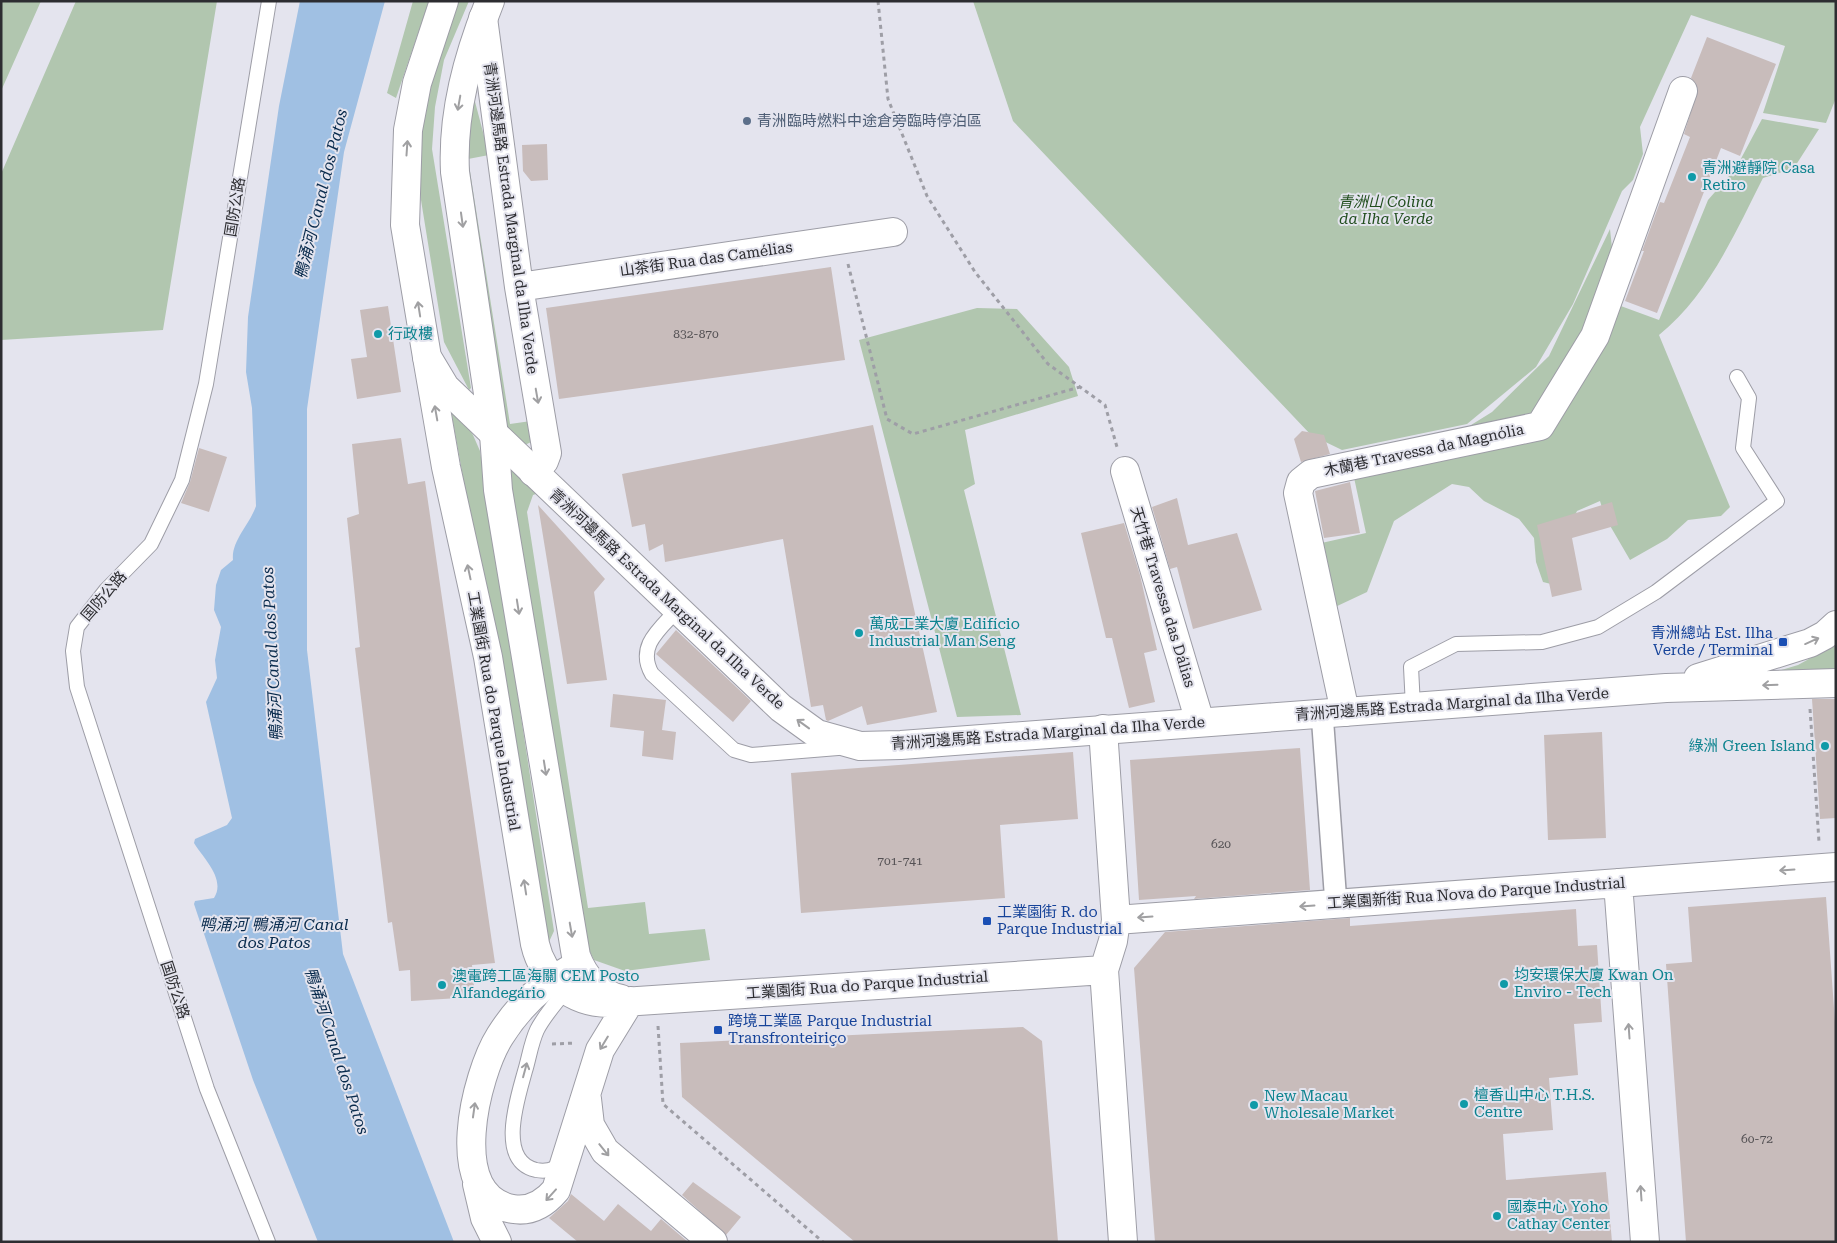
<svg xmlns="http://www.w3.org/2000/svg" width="1837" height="1243" viewBox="0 0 1837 1243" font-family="'Roboto Serif','Noto Sans SC',serif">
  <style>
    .green { fill: #b1c6af }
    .water { fill: #a0c0e3 }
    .building { fill: #c8bcbb }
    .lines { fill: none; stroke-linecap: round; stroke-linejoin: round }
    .service-casing { stroke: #9d9da6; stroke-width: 16 }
    .pedestrian-casing { stroke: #9d9da6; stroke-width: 24 }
    .minor-casing { stroke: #9d9da6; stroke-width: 30 }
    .secondary-casing { stroke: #9d9da6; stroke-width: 30 }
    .path { stroke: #9e9ea6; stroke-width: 3; stroke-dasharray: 4 4; stroke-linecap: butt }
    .service { stroke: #fff; stroke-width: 14 }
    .pedestrian { stroke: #fff; stroke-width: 21 }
    .minor { stroke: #fff; stroke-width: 28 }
    .secondary { stroke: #fff; stroke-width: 28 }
    .oneway { stroke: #a0a0a2 }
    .service-dot { fill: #5c6f8a; stroke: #e4e4ee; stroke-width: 2 }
    .culture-dot { fill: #0f9aa8; stroke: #e4e4ee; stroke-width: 2 }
    .transit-dot { fill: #1a4fb4; stroke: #e4e4ee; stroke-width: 2 }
    .labels { text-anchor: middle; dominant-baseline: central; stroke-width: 4; stroke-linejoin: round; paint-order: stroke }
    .number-label { font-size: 12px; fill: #545154 }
    .service-label { font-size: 15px; fill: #4e5e75; stroke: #e4e4ee; text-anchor: start }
    .culture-label { font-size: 15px; fill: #0d838f; stroke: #e4e4ee; text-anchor: start }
    .park-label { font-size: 15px; font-style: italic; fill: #214e1e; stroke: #e4e4ee }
    .street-label { font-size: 15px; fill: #2d2d31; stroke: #e4e4ee }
    .transit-label { font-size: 15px; fill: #164399; stroke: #e4e4ee; text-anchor: start }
    .water-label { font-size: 16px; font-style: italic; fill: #092b4d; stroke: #e4e4ee }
  </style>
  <rect width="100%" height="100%" fill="#e4e4ee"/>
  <path class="green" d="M 1,1 L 41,1 L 1,91 Z
    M 76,1 L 217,1 L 163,330 L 1,340 L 1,174 Z
    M 413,1 L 429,1 L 396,98 L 387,93 Z
    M 458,1 L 469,1 L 444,60 L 435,107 L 432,149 L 471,388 L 469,390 L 444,342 L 421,200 L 419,147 L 425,101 L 438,49 Z
    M 973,1 L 1836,1 L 1836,98 L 1826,123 L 1763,113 L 1785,46 L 1691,15 L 1640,127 L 1643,154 L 1633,180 L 1622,191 L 1573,304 L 1536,367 L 1467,424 L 1342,450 L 1311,435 L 1013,121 Z
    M 473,94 L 489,155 L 468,159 L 510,424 L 531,421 L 531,442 L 521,447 L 504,439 L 462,169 Z
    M 1762,119 L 1819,129 L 1794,168 L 1763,178 C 1735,233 1708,296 1659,335 L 1730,507 L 1721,516 L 1688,520 L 1667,539 L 1630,560 L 1605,517 L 1600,501 L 1577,511 L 1567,532 L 1563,587 L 1543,582 L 1536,562 L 1534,538 L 1519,519 L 1484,501 L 1469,487 L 1452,484 L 1394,521 L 1367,592 L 1333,608 L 1317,544 L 1366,533 L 1353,473 L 1455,435 L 1492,412 L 1549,356 L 1610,229 L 1618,305 L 1659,320 L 1708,200 L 1736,168 Z
    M 977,308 L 1017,309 L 1069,367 L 1078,396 L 965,430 L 975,484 L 964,490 L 1021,715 L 957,717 L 859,340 Z
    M 449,400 L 473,435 L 480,451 L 554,931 L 548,944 Z
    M 508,463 L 545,491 L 533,495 L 527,512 L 588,908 L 645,902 L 649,934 L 705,929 L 710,960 L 625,971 L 594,960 L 584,940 L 509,495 Z
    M 1836,644 L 1836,672 L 1761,676 L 1798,665 Z"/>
  <path class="water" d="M 300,1 L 385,1 L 344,152 L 307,409 L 307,650 L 343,954 L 454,1242 L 318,1242 L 253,1080 L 194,904 L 195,901 L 214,898 C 226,879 204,859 194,843 L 195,839 L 227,825 L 232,818 L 206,702 L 217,678 L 215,660 L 221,627 L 214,610 L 216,585 L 221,570 L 233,560 C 231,541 250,524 256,506 L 252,408 L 246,372 L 248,317 L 279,106 Z"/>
  <path class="building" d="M 1707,37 L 1776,64 L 1740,156 L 1721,148 L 1657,313 L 1625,301 L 1644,251 L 1642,251 L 1660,202 L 1664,203 L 1690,137 L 1684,134 L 1698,89 L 1691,78 Z
    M 547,144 L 548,180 L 531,181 L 523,171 L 522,145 Z
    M 831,267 L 845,360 L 559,399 L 546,308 Z
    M 388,306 L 401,392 L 357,399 L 351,359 L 367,357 L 360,310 Z
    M 873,425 L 937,712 L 867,725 L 862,706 L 828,721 L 826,720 L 823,705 L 811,707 L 783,539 L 665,562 L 663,544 L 649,551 L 645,524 L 632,527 L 622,474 Z
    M 1302,431 L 1324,435 L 1330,454 L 1301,462 L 1294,439 Z
    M 401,438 L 408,484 L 425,481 L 495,963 L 472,965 L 475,997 L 411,1001 L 410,970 L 399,971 L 392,922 L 388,923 L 355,648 L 360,647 L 347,518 L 359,514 L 352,444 Z
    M 199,448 L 227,457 L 209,512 L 181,503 L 190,482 Z
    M 1350,482 L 1360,533 L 1324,538 L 1315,491 Z
    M 1177,498 L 1188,545 L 1237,533 L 1262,610 L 1193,629 L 1177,567 L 1170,569 L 1152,507 Z
    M 1612,502 L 1618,525 L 1572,538 L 1582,590 L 1552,597 L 1537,525 Z
    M 538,505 L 605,579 L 594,592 L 607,680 L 567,684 Z
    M 1124,523 L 1140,575 L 1157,650 L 1144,653 L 1155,702 L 1129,708 L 1112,638 L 1106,638 L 1081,533 Z
    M 676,630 L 751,701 L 733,722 L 656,654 Z
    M 613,694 L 666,700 L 662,730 L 676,732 L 673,760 L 642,756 L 644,731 L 610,727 Z
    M 1812,699 L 1836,699 L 1836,818 L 1820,819 Z
    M 1602,732 L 1606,838 L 1548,840 L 1544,735 Z
    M 1300,748 L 1310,890 L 1194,899 L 1196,896 L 1139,900 L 1130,760 Z
    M 1073,752 L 1078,819 L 1000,825 L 1005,898 L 801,913 L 791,773 Z
    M 1826,897 L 1836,1036 L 1836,1242 L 1686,1242 L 1666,964 L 1692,962 L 1688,907 Z
    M 1576,909 L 1578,946 L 1597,945 L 1602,1022 L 1574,1024 L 1578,1075 L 1549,1078 L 1553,1130 L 1503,1134 L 1506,1180 L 1606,1172 L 1612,1242 L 1155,1242 L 1134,968 L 1165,932 L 1350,918 L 1350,926 Z
    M 1023,1027 L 1042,1041 L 1058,1242 L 855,1242 L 682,1097 L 680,1043 Z
    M 693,1182 L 741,1217 L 726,1235 L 682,1195 Z
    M 571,1194 L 604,1221 L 618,1204 L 651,1231 L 661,1219 L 688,1242 L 578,1242 L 549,1218 L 568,1201 Z"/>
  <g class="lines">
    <g class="service-casing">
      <path id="service" d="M 678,609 C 660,629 636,646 652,674 L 734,750 L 751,755 L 838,748
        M 1413,707 L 1411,667 L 1456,644 L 1542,642 L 1598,627 L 1656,592 L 1777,501 L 1743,448 L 1749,398 L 1737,377
        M 564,1161 C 557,1169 547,1172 536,1170 C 496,1161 518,1097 525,1071 C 529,1058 531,1043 537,1030 C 544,1016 556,1003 566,990
        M 268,1242 L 207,1089 L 77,687 L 73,651 L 77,627 L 106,590 L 151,544 L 182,480 L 206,384 L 269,1"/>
    </g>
    <g class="pedestrian-casing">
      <path id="pedestrian" d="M 1322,713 L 1336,904"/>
    </g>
    <g class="minor-casing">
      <path id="minor" d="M 483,18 L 519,287 L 547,453 L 544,461 L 533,472
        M 519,287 L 893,232
        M 427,357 L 446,467 L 488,657 L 535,944 C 543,979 572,1002 608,1003 L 1104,970
        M 494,434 L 498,490 L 576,956 C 584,977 598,994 621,999
        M 1125,471 L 1200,722
        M 1345,712 L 1298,493 L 1301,482 L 1311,474 L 1540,426 L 1595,336 L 1683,91
        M 1103,729 L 1116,920 L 1113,941 L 1104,970 L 1123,1242
        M 1618,883 L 1645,1242
        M 1116,920 L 1836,867
        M 569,970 C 541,985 517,1009 500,1036 C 476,1074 444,1198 513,1209 C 531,1212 545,1203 556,1190 L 600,1050 L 630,1001
        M 587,1099 L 590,1125 L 605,1151 L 713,1242
        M 477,1184 L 485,1218 L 497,1242"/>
    </g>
    <g class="secondary-casing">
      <path id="secondary" d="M 444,1 L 417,83 L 408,130 L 405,225 L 427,357 L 445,387 L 781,708 L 817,734 L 860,746 L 901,745 L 1666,688 L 1836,683
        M 490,1 C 468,56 452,113 455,172 L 494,434
        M 1698,678 L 1810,643 L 1825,635 L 1836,625"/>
    </g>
    <path class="path" d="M 878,1 L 888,99 L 927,196 L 975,272 L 1048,364 L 1105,405 L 1117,447
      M 848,264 L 887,419 L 913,434 L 1080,387
      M 1810,709 L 1819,842
      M 658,1026 L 663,1104 L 823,1242
      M 552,1044 L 575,1043"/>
    <use href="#service" class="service"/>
    <use href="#pedestrian" class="pedestrian"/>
    <use href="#minor" class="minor"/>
    <use href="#secondary" class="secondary"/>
  </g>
  <defs><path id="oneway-shaft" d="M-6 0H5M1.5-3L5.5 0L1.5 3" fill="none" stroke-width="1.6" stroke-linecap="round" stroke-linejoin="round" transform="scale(1.25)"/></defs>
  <g class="oneway">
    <use href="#oneway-shaft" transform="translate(459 103) rotate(100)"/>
    <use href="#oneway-shaft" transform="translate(407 148) rotate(-86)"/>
    <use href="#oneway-shaft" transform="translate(462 220) rotate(82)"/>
    <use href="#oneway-shaft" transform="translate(419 309) rotate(-99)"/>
    <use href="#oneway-shaft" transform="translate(537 396) rotate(80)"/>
    <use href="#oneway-shaft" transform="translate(436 413) rotate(-100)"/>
    <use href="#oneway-shaft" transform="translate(469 572) rotate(-102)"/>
    <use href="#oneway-shaft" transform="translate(518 607) rotate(81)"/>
    <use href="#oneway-shaft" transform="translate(1812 641) rotate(-24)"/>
    <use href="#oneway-shaft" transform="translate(1770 685) rotate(178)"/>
    <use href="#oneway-shaft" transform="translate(803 724) rotate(-144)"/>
    <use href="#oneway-shaft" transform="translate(545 768) rotate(81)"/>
    <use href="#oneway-shaft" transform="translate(1787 870) rotate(176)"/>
    <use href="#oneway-shaft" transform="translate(525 887) rotate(-99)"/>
    <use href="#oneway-shaft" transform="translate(1307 906) rotate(176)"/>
    <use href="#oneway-shaft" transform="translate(1145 917) rotate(176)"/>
    <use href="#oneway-shaft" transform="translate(571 930) rotate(80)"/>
    <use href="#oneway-shaft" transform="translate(1629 1031) rotate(-94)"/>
    <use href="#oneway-shaft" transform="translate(604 1043) rotate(121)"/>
    <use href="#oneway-shaft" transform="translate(525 1070) rotate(-75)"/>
    <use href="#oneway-shaft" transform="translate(474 1110) rotate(-82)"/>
    <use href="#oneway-shaft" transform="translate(604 1150) rotate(51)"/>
    <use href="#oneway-shaft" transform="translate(1641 1193) rotate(-94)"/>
    <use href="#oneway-shaft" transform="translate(551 1195) rotate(132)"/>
  </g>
  <circle class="service-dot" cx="747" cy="121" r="5"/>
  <g class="culture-dot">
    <circle cx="1692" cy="177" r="5"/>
    <circle cx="378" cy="334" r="5"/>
    <circle cx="859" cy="633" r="5"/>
    <circle cx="1825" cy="746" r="5"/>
    <circle cx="1504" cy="984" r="5"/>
    <circle cx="442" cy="985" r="5"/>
    <circle cx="1464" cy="1104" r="5"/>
    <circle cx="1254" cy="1105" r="5"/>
    <circle cx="1497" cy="1216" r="5"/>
  </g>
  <g class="transit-dot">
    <rect x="1778" y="637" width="10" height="10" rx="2.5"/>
    <rect x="982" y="916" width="10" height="10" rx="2.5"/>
    <rect x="713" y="1025" width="10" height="10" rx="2.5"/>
  </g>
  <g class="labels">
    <g class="number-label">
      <text x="696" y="334">832-870</text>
      <text x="1221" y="844">620</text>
      <text x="900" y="861">701-741</text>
      <text x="1757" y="1139">60-72</text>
    </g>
    <g class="service-label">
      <text x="757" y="121">青洲臨時燃料中途倉旁臨時停泊區</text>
    </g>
    <g class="culture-label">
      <text x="1702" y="168">青洲避靜院 Casa<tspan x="1702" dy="17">Retiro</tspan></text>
      <text x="388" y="334">行政樓</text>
      <text x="869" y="624">萬成工業大廈 Edifício<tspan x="869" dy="17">Industrial Man Seng</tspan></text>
      <text x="1815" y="746" text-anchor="end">綠洲 Green Island</text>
      <text x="1514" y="975">均安環保大廈 Kwan On<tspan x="1514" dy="17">Enviro - Tech</tspan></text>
      <text x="452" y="976">澳電跨工區海關 CEM Posto<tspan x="452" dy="17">Alfandegário</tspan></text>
      <text x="1474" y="1095">檀香山中心 T.H.S.<tspan x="1474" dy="17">Centre</tspan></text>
      <text x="1264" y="1096">New Macau<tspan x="1264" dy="17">Wholesale Market</tspan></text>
      <text x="1507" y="1207">國泰中心 Yoho<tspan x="1507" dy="17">Cathay Center</tspan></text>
    </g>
    <g class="park-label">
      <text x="1386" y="202">青洲山 Colina<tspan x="1386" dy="17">da Ilha Verde</tspan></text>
    </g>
    <g class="street-label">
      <text transform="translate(235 207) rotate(-81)">国防公路</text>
      <text transform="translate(511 218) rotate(82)">青洲河邊馬路 Estrada Marginal da Ilha Verde</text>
      <text transform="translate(706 259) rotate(-8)">山茶街 Rua das Camélias</text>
      <text transform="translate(1424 450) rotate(-12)">木蘭巷 Travessa da Magnólia</text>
      <text transform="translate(104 596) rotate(-49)">国防公路</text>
      <text transform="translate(1163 597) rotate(73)">天竹巷 Travessa das Dálias</text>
      <text transform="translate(667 599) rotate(43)">青洲河邊馬路 Estrada Marginal da Ilha Verde</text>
      <text transform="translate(1452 704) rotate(-4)">青洲河邊馬路 Estrada Marginal da Ilha Verde</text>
      <text transform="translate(494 711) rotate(80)">工業園街 Rua do Parque Industrial</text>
      <text transform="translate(1048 733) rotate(-4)">青洲河邊馬路 Estrada Marginal da Ilha Verde</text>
      <text transform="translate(1476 893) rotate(-4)">工業園新街 Rua Nova do Parque Industrial</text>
      <text transform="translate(867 985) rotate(-4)">工業園街 Rua do Parque Industrial</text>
      <text transform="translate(175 990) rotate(72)">国防公路</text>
    </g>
    <g class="transit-label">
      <text x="1773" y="633" text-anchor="end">青洲總站 Est. Ilha<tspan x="1773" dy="17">Verde / Terminal</tspan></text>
      <text x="997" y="912">工業園街 R. do<tspan x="997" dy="17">Parque Industrial</tspan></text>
      <text x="728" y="1021">跨境工業區 Parque Industrial<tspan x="728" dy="17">Transfronteiriço</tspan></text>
    </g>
    <g class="water-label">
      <text transform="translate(321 194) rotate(-76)">鴨涌河 Canal dos Patos</text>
      <text transform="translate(272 654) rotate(-93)">鴨涌河 Canal dos Patos</text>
      <text x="274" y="924">鸭涌河 鴨涌河 Canal<tspan x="274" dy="18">dos Patos</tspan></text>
      <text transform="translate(337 1051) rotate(72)">鴨涌河 Canal dos Patos</text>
    </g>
  </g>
  <rect width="1837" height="1243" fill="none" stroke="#2d2d31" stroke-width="5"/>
</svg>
